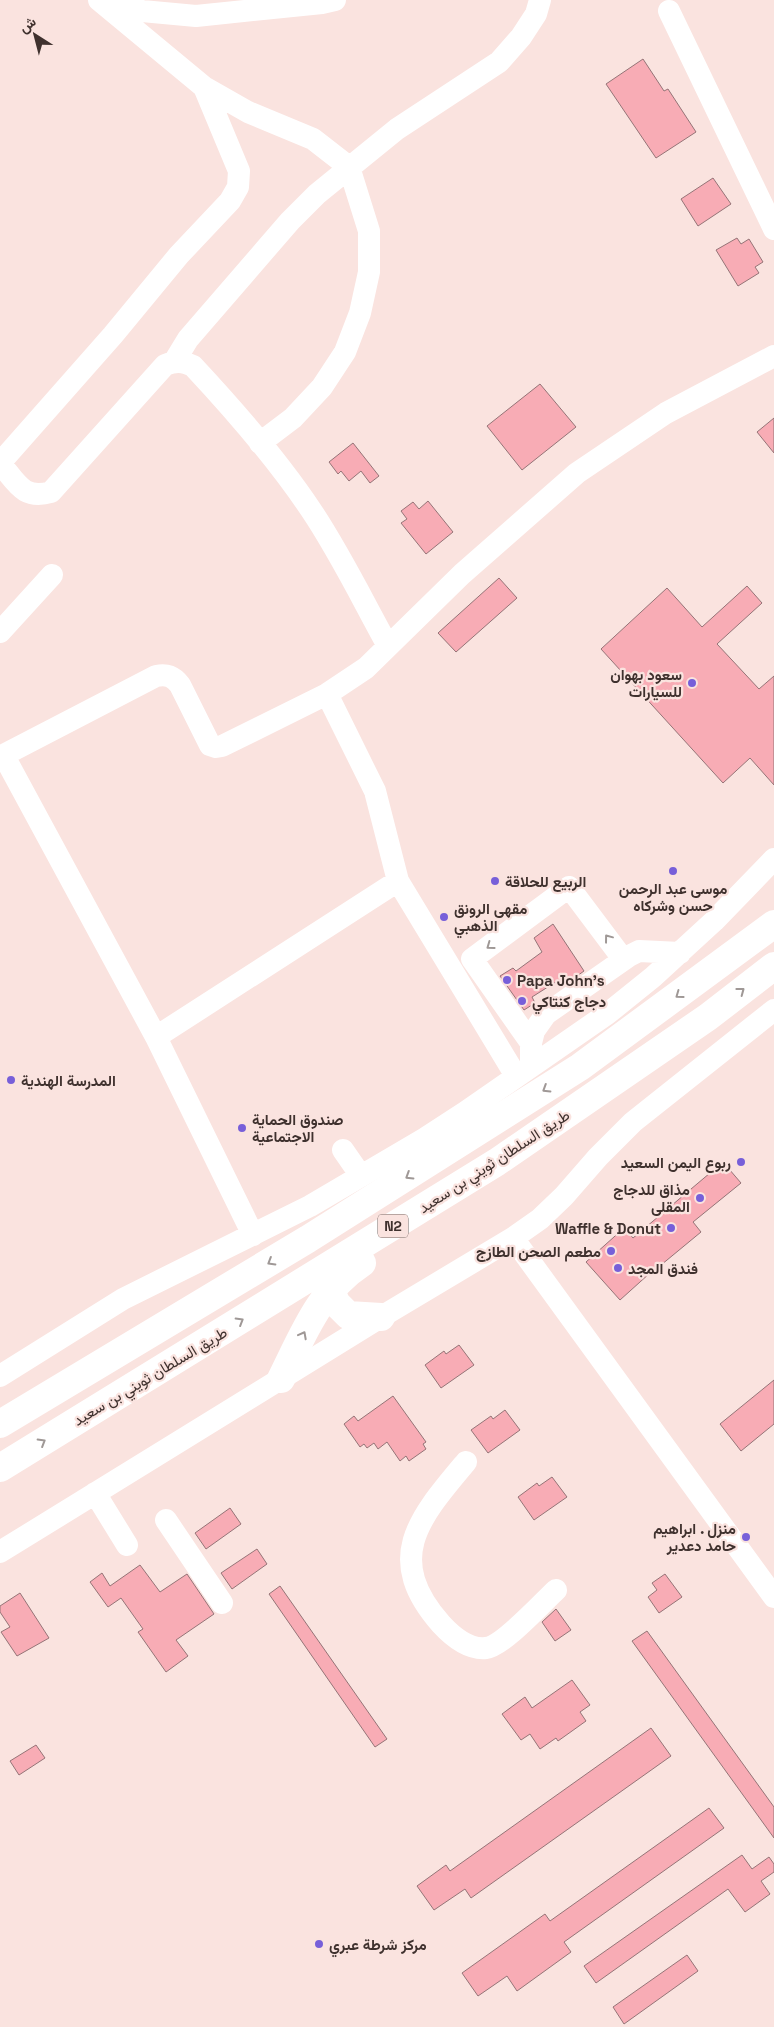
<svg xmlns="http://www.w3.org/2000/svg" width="774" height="2027" viewBox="0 0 774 2027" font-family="'Space Grotesk',Vazirmatn,sans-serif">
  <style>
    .building { fill: #f8acb5; stroke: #957477 }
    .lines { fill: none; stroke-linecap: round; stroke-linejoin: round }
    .minor { stroke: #fff; stroke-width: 22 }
    .highway { stroke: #fff; stroke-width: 28 }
    .oneway { stroke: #9f9896 }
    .poi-dot { fill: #775fd9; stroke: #fae3df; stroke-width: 2 }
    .labels { text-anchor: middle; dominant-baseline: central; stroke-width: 4.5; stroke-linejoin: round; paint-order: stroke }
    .shield { fill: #fae3df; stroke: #776663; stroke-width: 1 }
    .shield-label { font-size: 14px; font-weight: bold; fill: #3f312e }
    .poi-label { font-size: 15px; font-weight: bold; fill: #3f312e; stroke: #fae3df; text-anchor: start }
    .street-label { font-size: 15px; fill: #3f312e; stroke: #fae3df }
  </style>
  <rect width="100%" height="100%" fill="#fae3df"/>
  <path class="building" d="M 643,59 L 664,91 L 668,89 L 696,132 L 656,158 L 606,84 Z
    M 713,178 L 731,204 L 698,226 L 681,199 Z
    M 737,238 L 741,244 L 749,239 L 763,262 L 755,267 L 759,273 L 738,286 L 716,250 Z
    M 540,384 L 576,427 L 522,470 L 487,426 Z
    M 774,418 L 774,453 L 757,432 Z
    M 353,443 L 379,476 L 370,483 L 361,471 L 349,481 L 341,471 L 338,474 L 329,462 Z
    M 428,501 L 453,532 L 426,554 L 401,523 L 407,519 L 401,511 L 413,502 L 419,509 Z
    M 499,578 L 517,598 L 456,652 L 438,633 Z
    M 747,586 L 762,603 L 717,644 L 759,689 L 774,676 L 774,785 L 750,758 L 723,783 L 601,649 L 667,588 L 702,627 Z
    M 553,924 L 584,971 L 563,986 L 559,980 L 532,997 L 535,1003 L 524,1010 L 500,976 L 513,968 L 516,971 L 542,952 L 534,938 Z
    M 723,1162 L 741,1183 L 693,1222 L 701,1232 L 661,1265 L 660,1264 L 620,1300 L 586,1262 L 624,1228 L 633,1238 Z
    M 459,1345 L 474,1365 L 441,1388 L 425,1365 L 444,1351 L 446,1354 Z
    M 774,1380 L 774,1424 L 741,1451 L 720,1424 Z
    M 393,1396 L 426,1442 L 423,1444 L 426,1449 L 409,1461 L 406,1456 L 400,1461 L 387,1442 L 378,1449 L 374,1443 L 367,1448 L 364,1444 L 360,1447 L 344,1424 L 354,1416 L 358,1421 Z
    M 505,1410 L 520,1430 L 488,1453 L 471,1430 L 491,1416 L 493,1419 Z
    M 552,1477 L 567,1497 L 534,1520 L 518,1497 L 537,1483 L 539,1486 Z
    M 230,1508 L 241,1524 L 206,1549 L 195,1533 Z
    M 257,1549 L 267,1564 L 232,1589 L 221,1573 Z
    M 140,1565 L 160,1592 L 187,1574 L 214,1614 L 176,1640 L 188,1656 L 166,1672 L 138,1632 L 143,1629 L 121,1598 L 108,1607 L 90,1582 L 102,1573 L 110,1586 Z
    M 665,1574 L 682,1597 L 659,1613 L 648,1597 L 657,1590 L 652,1583 Z
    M 280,1586 L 387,1739 L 375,1747 L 269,1594 Z
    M 20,1593 L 49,1638 L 17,1656 L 1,1632 L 10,1627 L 0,1612 L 0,1606 Z
    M 556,1609 L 571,1630 L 555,1641 L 542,1622 Z
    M 647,1631 L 774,1807 L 774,1838 L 632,1641 Z
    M 572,1680 L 590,1705 L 580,1712 L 586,1721 L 558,1741 L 556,1738 L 540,1749 L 530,1734 L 521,1740 L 502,1714 L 525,1697 L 532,1708 Z
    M 651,1728 L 671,1756 L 471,1898 L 465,1889 L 434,1910 L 417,1886 L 446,1865 L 450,1871 Z
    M 36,1745 L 45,1758 L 19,1775 L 10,1761 Z
    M 709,1808 L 724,1828 L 564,1942 L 571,1952 L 517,1991 L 507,1976 L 478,1996 L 462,1973 L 545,1914 L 550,1921 Z
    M 742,1855 L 752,1869 L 769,1857 L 774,1864 L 774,1872 L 761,1881 L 770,1894 L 745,1912 L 728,1889 L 596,1983 L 584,1966 Z
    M 687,1955 L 698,1971 L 624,2024 L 613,2007 Z"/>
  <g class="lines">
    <path class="minor" d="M 99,0 L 204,87 L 248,112 L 313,139 L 349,167 L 369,231 L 369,272 L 360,313 L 345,352 L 322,387 L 293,418 L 260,443
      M 111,0 L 142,11 L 196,16 L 322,3 L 335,0
      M 669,11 L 774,229
      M 174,362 L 188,339 L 290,221 L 317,194 L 397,129 L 499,62 L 521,37 L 536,14 L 540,0
      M 0,463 C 17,483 23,500 51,492 L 165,365 C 176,361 182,361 193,366 C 235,411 277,459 311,510 C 340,553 363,601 388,646
      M 0,463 L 113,335 L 179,255 L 230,201 L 238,187 L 239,171 L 204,87
      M 0,632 L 52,575
      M 327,694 L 375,791 L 398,881 L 516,1076
      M 4,756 L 156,1037 L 253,1235
      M 0,757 L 156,676 C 167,674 173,676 180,685 L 210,745 L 216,747 L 222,746 L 327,694 L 366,668 L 462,574 L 577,473 L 666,413 L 774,356
      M 156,1037 L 398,881
      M 531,1043 L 534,1031 L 546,1014 L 629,956
      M 531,1066 L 531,1043 L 472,959 L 569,887 L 623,959 L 639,951 L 680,953
      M 343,1150 L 361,1176
      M 513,1238 L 774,1597
      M 0,1376 L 123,1299 L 310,1206 L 424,1139 L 464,1113 L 607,1014 L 653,977 L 714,921 L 774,859
      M 466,1462 C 419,1518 383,1558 441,1624 C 452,1636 468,1650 486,1648 C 503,1646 542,1603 556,1590
      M 95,1493 L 127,1545
      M 166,1520 L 222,1603
      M 0,1552 L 381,1317 L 513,1238 L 540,1219 L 564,1196 L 598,1157 L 633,1122 L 774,1010"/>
    <path class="highway" d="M 330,1290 L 337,1304 L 348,1315 L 381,1317
      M 281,1379 C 303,1335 319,1291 362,1263
      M 0,1424 L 308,1239 L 580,1067 L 774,924
      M 0,1468 L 497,1162 L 708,1017 L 774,966"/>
  </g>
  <defs><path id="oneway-chevron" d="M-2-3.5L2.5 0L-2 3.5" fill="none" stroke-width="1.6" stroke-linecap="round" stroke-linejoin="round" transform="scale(1.25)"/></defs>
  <g class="oneway">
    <use href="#oneway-chevron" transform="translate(608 938) rotate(-127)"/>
    <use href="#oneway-chevron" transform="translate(490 946) rotate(144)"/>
    <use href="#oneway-chevron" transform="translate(741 991) rotate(-37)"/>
    <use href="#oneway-chevron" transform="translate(679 995) rotate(144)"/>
    <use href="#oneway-chevron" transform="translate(546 1089) rotate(148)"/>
    <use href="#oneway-chevron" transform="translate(409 1176) rotate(148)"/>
    <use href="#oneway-chevron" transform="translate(271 1262) rotate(149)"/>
    <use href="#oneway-chevron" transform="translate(240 1321) rotate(-31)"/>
    <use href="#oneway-chevron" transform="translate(303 1335) rotate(-62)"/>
    <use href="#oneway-chevron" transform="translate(42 1442) rotate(-31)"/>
  </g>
  <g class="poi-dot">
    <circle cx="692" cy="683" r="5"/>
    <circle cx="673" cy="871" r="5"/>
    <circle cx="495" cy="881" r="5"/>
    <circle cx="444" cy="917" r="5"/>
    <circle cx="507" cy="980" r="5"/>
    <circle cx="522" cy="1001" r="5"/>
    <circle cx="11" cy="1080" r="5"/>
    <circle cx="242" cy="1128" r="5"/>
    <circle cx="741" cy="1162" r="5"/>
    <circle cx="700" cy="1198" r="5"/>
    <circle cx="671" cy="1228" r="5"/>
    <circle cx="611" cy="1251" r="5"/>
    <circle cx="618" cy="1268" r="5"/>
    <circle cx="746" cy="1537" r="5"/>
    <circle cx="319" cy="1944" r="5"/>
  </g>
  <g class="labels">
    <rect class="shield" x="378" y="1214.5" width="30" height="23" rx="4"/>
    <g class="shield-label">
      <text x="393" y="1226">N2</text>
    </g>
    <g class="poi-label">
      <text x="682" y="674" text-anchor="end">سعود بهوان<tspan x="682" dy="17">للسيارات</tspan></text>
      <text x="505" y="881">الربيع للحلاقة</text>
      <text x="673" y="888" text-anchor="middle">موسى عبد الرحمن<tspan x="673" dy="17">حسن وشركاه</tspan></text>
      <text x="454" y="908">مقهى الرونق<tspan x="454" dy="17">الذهبي</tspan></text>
      <text x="517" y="980">Papa John's</text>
      <text x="532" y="1001">دجاج كنتاكي</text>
      <text x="21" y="1080">المدرسة الهندية</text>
      <text x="252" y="1119">صندوق الحماية<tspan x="252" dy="17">الاجتماعية</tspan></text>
      <text x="731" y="1162" text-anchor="end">ربوع اليمن السعيد</text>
      <text x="690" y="1189" text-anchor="end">مذاق للدجاج<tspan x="690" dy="17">المقلى</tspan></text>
      <text x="661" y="1228" text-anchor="end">Waffle &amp; Donut</text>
      <text x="601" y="1251" text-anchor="end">مطعم الصحن الطازج</text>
      <text x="628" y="1268">فندق المجد</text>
      <text x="736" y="1528" text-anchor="end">منزل . ابراهيم<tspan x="736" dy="17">حامد دعدير</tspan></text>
      <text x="329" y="1944">مركز شرطة عبري</text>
    </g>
    <g class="street-label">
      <text transform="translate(494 1161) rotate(-33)">طريق السلطان ثويني بن سعيد</text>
      <text transform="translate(150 1376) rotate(-31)">طريق السلطان ثويني بن سعيد</text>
    </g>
  </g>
  <g transform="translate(35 35) rotate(324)" stroke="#fae3df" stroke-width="4" paint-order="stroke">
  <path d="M0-4L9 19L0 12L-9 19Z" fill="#3f312e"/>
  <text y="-8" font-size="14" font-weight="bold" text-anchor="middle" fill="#3f312e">ش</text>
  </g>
</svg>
